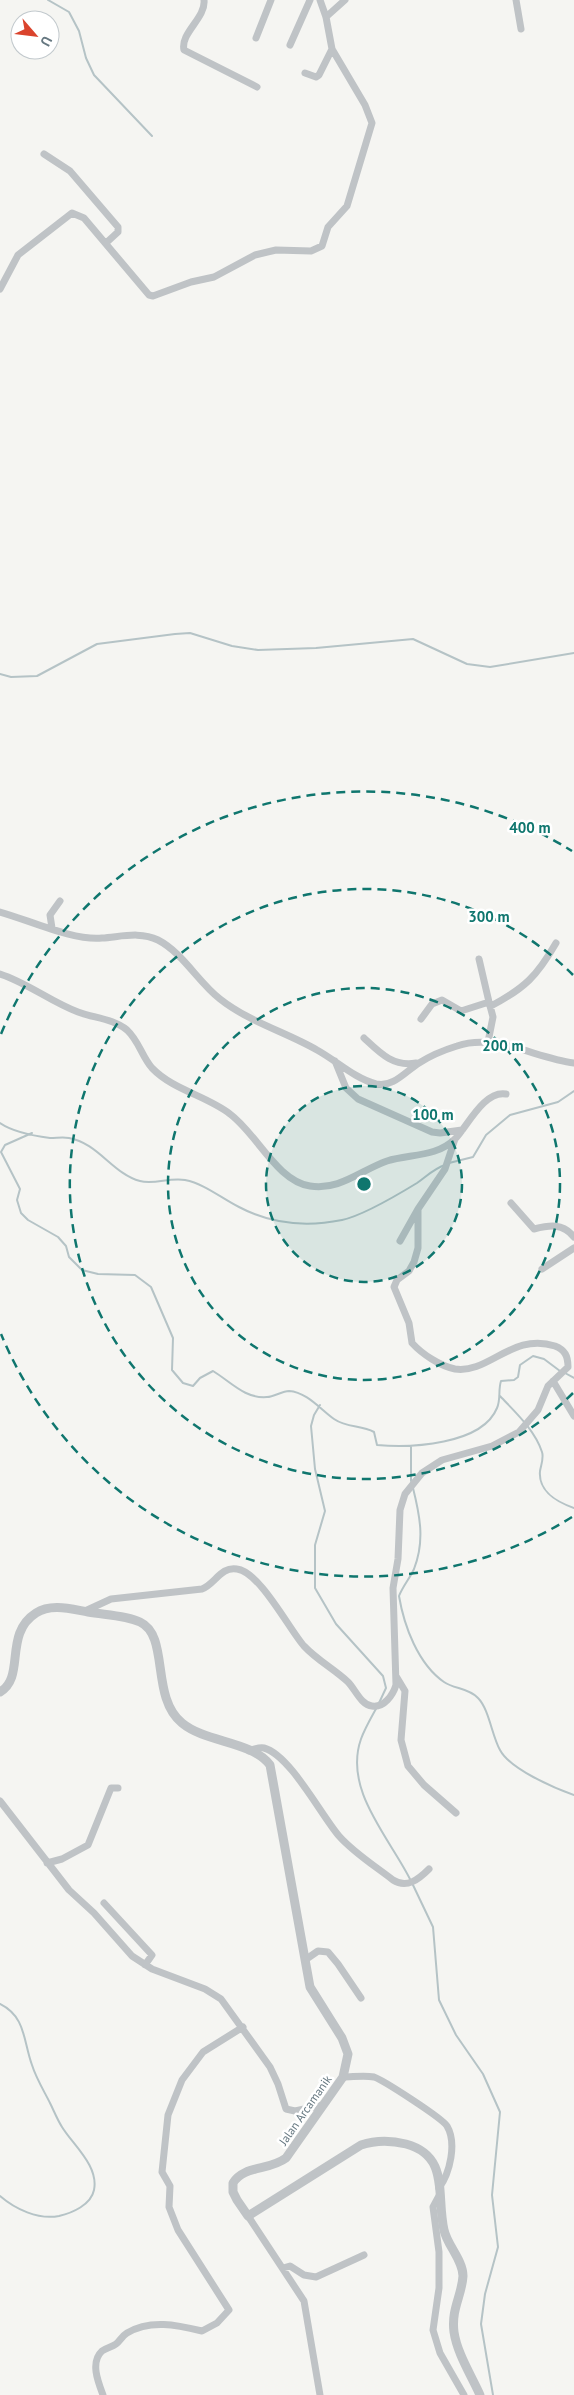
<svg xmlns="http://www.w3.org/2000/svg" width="574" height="2395" viewBox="0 0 574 2395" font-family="'PT Sans',sans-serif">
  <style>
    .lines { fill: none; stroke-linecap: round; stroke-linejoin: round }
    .stream { stroke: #b5c3c6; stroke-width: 2 }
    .minor { stroke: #bfc3c6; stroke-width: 7 }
    .tertiary { stroke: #bfc3c6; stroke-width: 9 }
    .ring { fill: none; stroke: #0f766e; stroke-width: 2.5; stroke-dasharray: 9 6 }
    .labels { text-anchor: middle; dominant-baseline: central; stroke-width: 5; stroke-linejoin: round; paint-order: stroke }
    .street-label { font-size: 12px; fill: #667881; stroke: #fff }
    .centre { fill: #0f766e; stroke: #fff; stroke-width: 2.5 }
    .ring-label { font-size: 15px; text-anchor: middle; font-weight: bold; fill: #0f766e; stroke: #fff; stroke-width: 5; stroke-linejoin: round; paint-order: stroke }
  </style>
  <rect width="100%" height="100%" fill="#f5f5f2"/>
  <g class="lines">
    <path class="stream" d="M 48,0 L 69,12 L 79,31 L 86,58 L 94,75 L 152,136
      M 0,674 L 11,677 L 37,676 L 97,644 L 175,634 L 190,633 L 232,646 L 258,650 L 316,648 L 413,639 L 467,664 L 490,667 L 574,653
      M 0,1123 C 13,1132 35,1136 50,1138 C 57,1138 63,1137 69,1138 C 98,1143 113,1174 140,1181 C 154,1185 170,1177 185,1180 C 205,1184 221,1198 239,1207 C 271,1224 307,1227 342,1220 C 361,1216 399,1194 417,1183 C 426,1177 433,1169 445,1165
      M 32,1133 L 5,1145 L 1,1152 L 20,1189 L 17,1200 L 21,1213 L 28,1220 L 58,1237 L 66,1246 L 69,1257 L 82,1270 L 98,1274 L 135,1275 L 151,1287 L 173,1338 L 172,1370 L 183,1383 L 193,1386 L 200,1378 L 213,1371 C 231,1382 245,1399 267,1397 C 274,1397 282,1391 289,1391 C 307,1392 321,1410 334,1419 C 347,1428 361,1425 374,1432 L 377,1445 C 410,1448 482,1445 497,1408 C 501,1399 498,1390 501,1381 L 514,1380 L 518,1377 L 520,1365 L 533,1356 L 544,1359 L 560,1371
      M 449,1163 L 473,1157 L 486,1135 L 510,1115 L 558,1102 L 574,1091
      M 565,1373 L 574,1378
      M 500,1396 C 515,1412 535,1430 542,1452 C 544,1458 541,1465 540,1471 C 538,1492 557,1502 574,1508
      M 320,1405 L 314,1415 L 311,1426 L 315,1469 L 325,1511 L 315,1545 L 315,1588 L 336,1624 L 383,1676 L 386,1688 L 379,1703
      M 411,1447 L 411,1481
      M 413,1488 C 420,1516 425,1541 414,1569 C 410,1578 403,1586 399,1596 C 404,1626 418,1664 444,1682 C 454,1689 469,1688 478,1698 C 489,1709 492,1736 500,1750 C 510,1769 554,1788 574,1795
      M 377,1707 C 371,1718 365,1728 361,1739 C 343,1790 390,1838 411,1881
      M 413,1885 L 433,1927 L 439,2000 L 456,2035 L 483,2074 L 500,2112 L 492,2195 L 498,2247 L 485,2294 L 481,2324 L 493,2395
      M 0,2004 C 26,2017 23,2040 32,2065 C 36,2078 44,2091 50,2103 C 54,2111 57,2119 62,2127 C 73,2145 99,2166 94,2190 C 91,2205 72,2213 59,2216 C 38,2220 15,2209 0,2196"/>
    <path class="minor" d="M 204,0 C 206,18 180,33 184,50 L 257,87
      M 516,0 L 521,29
      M 326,17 L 345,0
      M 256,38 L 271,0
      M 290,45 L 310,0
      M 305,73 L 316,77 L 319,75 L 332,49
      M 44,154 L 70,171 L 118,227 L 118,232 L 106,243
      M 0,289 L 18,255 L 72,213 L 84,218 L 149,295 L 153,296 L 191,282 L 214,277 L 255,255 L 276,250 L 311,251 L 322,246 L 328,227 L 347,206 L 372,123 L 365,105 L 332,49 L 326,17 L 320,0
      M 0,912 C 29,920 74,941 102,938 C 120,937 140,931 158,940 C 183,953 198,982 220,999 C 249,1022 286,1032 317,1050 C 337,1061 354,1078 376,1084 C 393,1088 406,1071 419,1063 C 430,1056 444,1050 457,1046 C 496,1033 535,1058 574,1063
      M 52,928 L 50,915 L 60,901
      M 479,959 L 489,1002
      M 0,974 C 28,983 51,1002 78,1012 C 94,1018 114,1019 127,1030 C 139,1041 142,1057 152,1068 C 173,1090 207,1096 230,1114 C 257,1134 277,1181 310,1186 C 339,1191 361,1170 387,1161 C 410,1154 437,1157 455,1139 C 467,1127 484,1090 506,1094
      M 491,1006 C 525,988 537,976 556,943
      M 421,1019 L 432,1004 L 442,1000 L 461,1011 L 489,1002 L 493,1017 L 488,1042
      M 364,1038 C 380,1053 393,1067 416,1063
      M 335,1061 L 346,1088 L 358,1099 L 432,1132 L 440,1133 L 462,1130
      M 511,1203 L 534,1229 C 550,1225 563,1223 574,1237
      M 400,1241 L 418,1209
      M 542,1269 L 574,1248
      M 553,1381 L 574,1416
      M 85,1611 L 111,1599 L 202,1589 C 215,1584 221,1566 237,1569 C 260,1572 289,1629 304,1646 C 317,1660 334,1669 348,1682 C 355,1689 361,1705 372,1706 C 384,1708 393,1695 396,1685 L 393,1588 L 398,1559 L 400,1510 L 405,1494 L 422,1473 L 442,1460 L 492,1446 L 519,1432 L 538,1410 L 548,1386 L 568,1367 C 568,1356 565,1350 555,1346 C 512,1332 489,1374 455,1369 C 440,1366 422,1354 412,1343 L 409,1323 L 394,1287 L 397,1280 L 409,1271 L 414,1262 L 418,1248 L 418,1209 L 445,1169 L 455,1139
      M 396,1676 L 405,1691 L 401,1740 L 408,1766 L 424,1785 L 456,1813
      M 249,1751 C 254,1749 259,1747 264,1748 C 290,1755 321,1815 339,1836 C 354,1853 375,1866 393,1880 C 407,1889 419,1879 429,1869
      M 0,1801 L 69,1890 L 94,1913 L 132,1956 L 152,1969 L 205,1989 L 221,1999 L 270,2067 L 278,2084 L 286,2109 L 295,2111 L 323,2105
      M 47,1863 L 62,1859 L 88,1845 L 111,1788 L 118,1788
      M 104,1903 L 152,1955 L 145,1965
      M 305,1960 L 318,1951 L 328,1952 L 338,1964 L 361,1998
      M 343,2077 C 353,2077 364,2075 374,2077 C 383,2080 442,2118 447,2126 C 457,2143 450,2173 439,2188
      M 440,2194 L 433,2207 L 439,2252 L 439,2288 L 433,2330 L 440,2353 L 464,2395
      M 248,2216 L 304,2301 L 320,2395
      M 283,2268 L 290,2266 L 304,2275 L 316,2277 L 364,2255
      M 103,2395 C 98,2382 90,2362 102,2351 C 106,2348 112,2347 116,2344 C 120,2341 122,2336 127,2333 C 150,2319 177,2325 202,2331 L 217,2323 L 229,2310 L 178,2230 L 169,2207 L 170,2186 L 162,2172 L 168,2115 L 182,2080 L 203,2052 L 243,2027"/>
    <path class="tertiary" d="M 0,1692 C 26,1677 3,1634 36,1613 C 51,1603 71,1609 88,1612 C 105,1615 125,1615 140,1622 C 170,1636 150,1697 182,1723 C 206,1743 252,1741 270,1765 L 310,1987 L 342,2038 L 348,2054 L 343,2077 L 286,2158 C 269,2171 244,2165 233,2183 L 233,2192 L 237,2200 L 248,2216 L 361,2145 C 376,2140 390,2140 406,2144 C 450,2156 436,2195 444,2230 C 447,2245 463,2260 463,2276 C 462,2295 451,2309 454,2332 C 457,2353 471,2375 480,2395"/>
  </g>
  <circle cx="364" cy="1184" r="98" fill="#0f766e" fill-opacity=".12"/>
  <g class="ring">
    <circle cx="364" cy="1184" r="98"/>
    <circle cx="364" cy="1184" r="196"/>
    <path d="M573 1393A295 295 0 1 1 573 975"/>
    <path d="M572 1517A393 393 0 0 1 1 1334M1 1034A393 393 0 0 1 572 851"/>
  </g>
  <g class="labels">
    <g class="street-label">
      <text transform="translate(305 2110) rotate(-55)">Jalan Arcamanik</text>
    </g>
  </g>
  <circle cx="364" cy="1184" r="8" class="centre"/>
  <g class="ring-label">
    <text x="530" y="833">400 m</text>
    <text x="489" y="922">300 m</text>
    <text x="503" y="1051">200 m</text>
    <text x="433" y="1120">100 m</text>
  </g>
  <g transform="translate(35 35) rotate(118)"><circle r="24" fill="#ffffff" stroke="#c2c9cd"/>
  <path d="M0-4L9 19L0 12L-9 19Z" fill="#da442d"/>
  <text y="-8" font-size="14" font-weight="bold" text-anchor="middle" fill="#667881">U</text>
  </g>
</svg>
